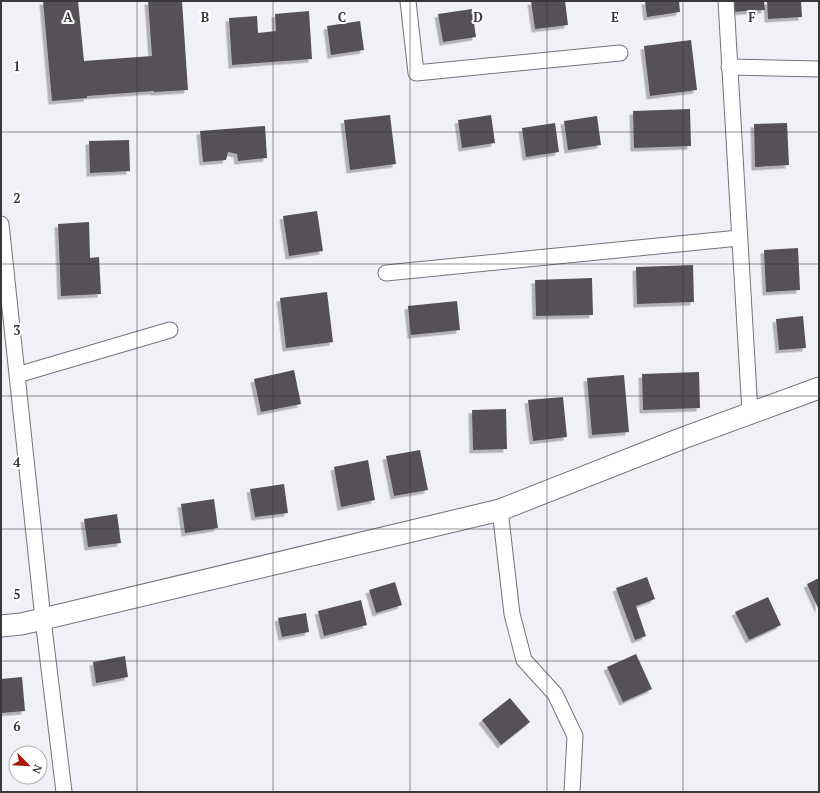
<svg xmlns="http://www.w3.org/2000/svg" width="820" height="793" viewBox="0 0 820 793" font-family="'PT Serif',serif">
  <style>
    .building { fill: #545157; filter: url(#shadow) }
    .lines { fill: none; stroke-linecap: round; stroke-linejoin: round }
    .street-casing { stroke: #74747a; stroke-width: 17 }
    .secondary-casing { stroke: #74747a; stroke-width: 23 }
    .street { stroke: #fff; stroke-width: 15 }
    .secondary { stroke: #fff; stroke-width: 21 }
    .grid { fill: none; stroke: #39393b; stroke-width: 1; stroke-opacity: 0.55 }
    .grid-label { font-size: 13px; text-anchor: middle; font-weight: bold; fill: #39393b; stroke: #fff; stroke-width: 4; stroke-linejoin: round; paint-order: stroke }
  </style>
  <defs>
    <filter id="shadow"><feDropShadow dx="-3.5" dy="3.5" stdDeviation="0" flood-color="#0004"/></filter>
  </defs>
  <rect width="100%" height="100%" fill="#f0f0f7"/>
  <path class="building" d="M 43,1 L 78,1 L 84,61 L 152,56 L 148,1 L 182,1 L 188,90 L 154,92 L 154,91 L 87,96 L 87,98 L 52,101 Z
    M 531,1 L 565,1 L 568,25 L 535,29 Z
    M 645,1 L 679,1 L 680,12 L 647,17 Z
    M 731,1 L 764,1 L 765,10 L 731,12 Z
    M 767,1 L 801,1 L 802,17 L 768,19 Z
    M 472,9 L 476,37 L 443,42 L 438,14 Z
    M 309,11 L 312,59 L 232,65 L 229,18 L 257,16 L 258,33 L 276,31 L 275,14 Z
    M 360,21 L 364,50 L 331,55 L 327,26 Z
    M 691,40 L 697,90 L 650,96 L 644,46 Z
    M 690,109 L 691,146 L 634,148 L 633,111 Z
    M 390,115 L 396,164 L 350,170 L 344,120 Z
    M 491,115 L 495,143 L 462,148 L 458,120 Z
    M 597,116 L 601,145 L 568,150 L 564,121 Z
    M 555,123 L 559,152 L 526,157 L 522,128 Z
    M 787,123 L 789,165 L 755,167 L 754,124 Z
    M 265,126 L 267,158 L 238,161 L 237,154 L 228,152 L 226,160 L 203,162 L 200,131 Z
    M 129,140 L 130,171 L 90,173 L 89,141 Z
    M 317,211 L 323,251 L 289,256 L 283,216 Z
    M 89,222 L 90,258 L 99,257 L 101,294 L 61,296 L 58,224 Z
    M 798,248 L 800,290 L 766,292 L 764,250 Z
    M 693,265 L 694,302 L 637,304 L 636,267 Z
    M 592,278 L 593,315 L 536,316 L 535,280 Z
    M 327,292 L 333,342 L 286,348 L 280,298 Z
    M 457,301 L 460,330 L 411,335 L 408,306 Z
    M 803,316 L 806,348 L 779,350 L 776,319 Z
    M 294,370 L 301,404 L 261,412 L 254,379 Z
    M 699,372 L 700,408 L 643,410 L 642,374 Z
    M 624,375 L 629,432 L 592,435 L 587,378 Z
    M 563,397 L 567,437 L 533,441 L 528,400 Z
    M 506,409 L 507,449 L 473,450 L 472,410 Z
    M 420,450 L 428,490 L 394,496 L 386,456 Z
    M 368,460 L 375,500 L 341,507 L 334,467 Z
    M 284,484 L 288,513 L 255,517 L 250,489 Z
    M 214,499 L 218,528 L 185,533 L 181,504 Z
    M 117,514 L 121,543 L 88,547 L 84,519 Z
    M 647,577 L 655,599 L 636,606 L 646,636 L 635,640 L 616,588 Z
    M 819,578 L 819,610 L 807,584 Z
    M 395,582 L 402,605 L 376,613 L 369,590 Z
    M 768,597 L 781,625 L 749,640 L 735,612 Z
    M 361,600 L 367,625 L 324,636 L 318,611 Z
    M 306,613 L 309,632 L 282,637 L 278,618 Z
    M 636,654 L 652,689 L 623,702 L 607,667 Z
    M 125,656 L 128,677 L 96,683 L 93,662 Z
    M 22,677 L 25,711 L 1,713 L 1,679 Z
    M 510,698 L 530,722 L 501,745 L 482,720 Z"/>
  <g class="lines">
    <g class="street-casing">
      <path id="street" d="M 408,1 L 416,73 L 620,53
        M 726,1 L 750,413
        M 729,67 L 819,69
        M 1,224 L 43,619 L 64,792
        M 386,273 L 739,238
        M 17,375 L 170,330
        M 500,510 L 512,614 L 524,660 L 555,694 L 575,736 L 572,792"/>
    </g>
    <g class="secondary-casing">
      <path id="secondary" d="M 1,626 L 21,624 L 43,619 L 500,510 L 683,438 L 819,388"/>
    </g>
    <use href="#street" class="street"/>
    <use href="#secondary" class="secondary"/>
  </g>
  <path class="grid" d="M 137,1 L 137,792M 273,1 L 273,792M 410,1 L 410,792M 547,1 L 547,792M 683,1 L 683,792M 1,132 L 819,132M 1,264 L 819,264M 1,396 L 819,396M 1,529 L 819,529M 1,661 L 819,661"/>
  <g class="grid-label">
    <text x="68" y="22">A</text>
    <text x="205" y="22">B</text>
    <text x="342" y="22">C</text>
    <text x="478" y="22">D</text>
    <text x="615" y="22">E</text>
    <text x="752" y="22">F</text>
    <text x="17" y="71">1</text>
    <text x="17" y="203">2</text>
    <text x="17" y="335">3</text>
    <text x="17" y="467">4</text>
    <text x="17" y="599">5</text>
    <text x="17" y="731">6</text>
  </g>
  <rect width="820" height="793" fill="none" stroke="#39393b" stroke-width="4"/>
  <g transform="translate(28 765) rotate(114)"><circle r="19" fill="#ffffff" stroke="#b0b0b1"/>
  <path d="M0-3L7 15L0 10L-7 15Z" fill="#a8150a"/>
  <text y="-6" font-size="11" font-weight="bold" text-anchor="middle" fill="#39393b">N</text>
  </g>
</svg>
